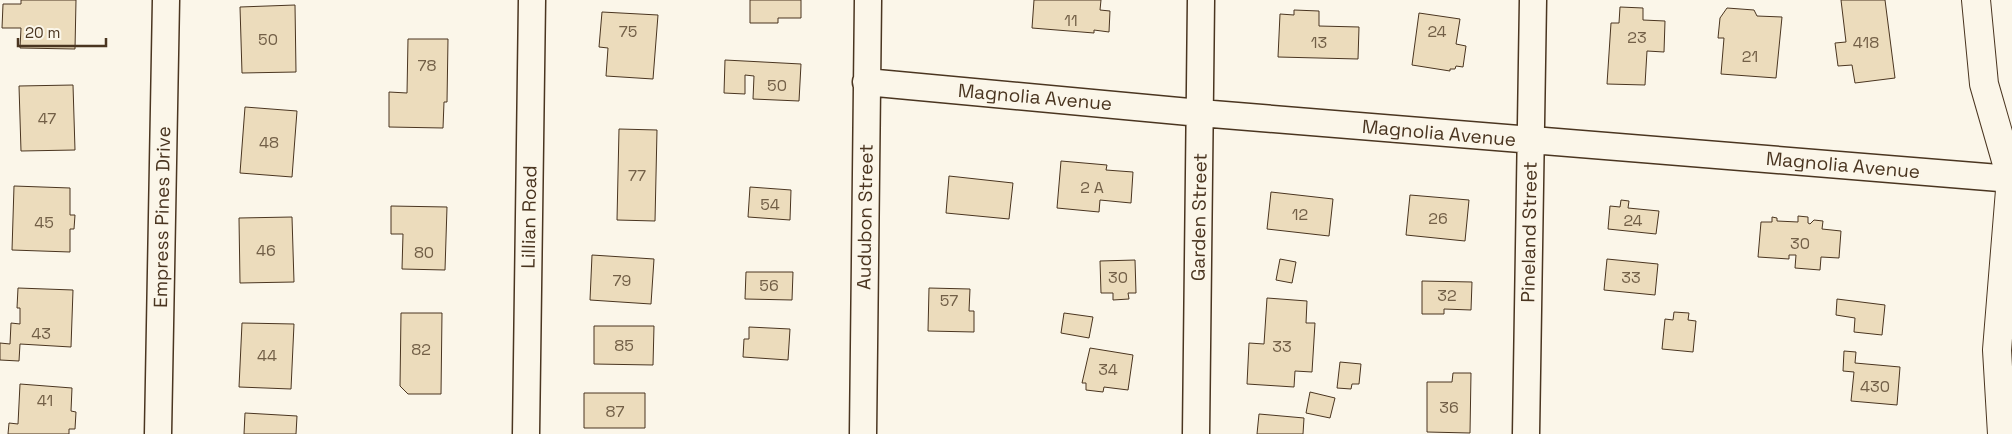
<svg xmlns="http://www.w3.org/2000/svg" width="2012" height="434" viewBox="0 0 2012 434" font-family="'Space Grotesk',sans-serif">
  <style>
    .building { fill: #ecdcbc; stroke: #4a3520 }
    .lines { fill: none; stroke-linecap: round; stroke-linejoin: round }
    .street-casing { stroke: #4a3520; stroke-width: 29 }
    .secondary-casing { stroke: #4a3520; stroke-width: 30 }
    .street { stroke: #fbf6e9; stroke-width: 26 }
    .secondary { stroke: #fbf6e9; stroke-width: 28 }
    .labels { text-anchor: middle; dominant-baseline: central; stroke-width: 4; stroke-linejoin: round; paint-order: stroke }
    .number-label { font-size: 16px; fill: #725f47 }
    .street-label { font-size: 19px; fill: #4a3520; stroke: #fbf6e9 }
  </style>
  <rect width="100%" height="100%" fill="#fbf6e9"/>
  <path class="building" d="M 21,0 L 76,0 L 75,49 L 20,48 L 21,28 L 2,28 L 3,4 L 21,4 Z
    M 750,0 L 801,0 L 801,18 L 778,18 L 778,23 L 750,23 Z
    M 1034,0 L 1101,0 L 1100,10 L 1110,11 L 1109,32 L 1094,30 L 1094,33 L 1032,28 Z
    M 1841,0 L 1885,0 L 1895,78 L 1855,83 L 1852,65 L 1838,66 L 1835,43 L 1846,42 Z
    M 295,5 L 296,72 L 242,73 L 240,7 Z
    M 1620,7 L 1643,8 L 1643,20 L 1665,21 L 1664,52 L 1647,51 L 1645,85 L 1607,84 L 1611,23 L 1619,23 Z
    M 1727,8 L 1754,10 L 1757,16 L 1782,17 L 1776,78 L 1721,74 L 1724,38 L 1718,38 L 1720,18 Z
    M 1294,10 L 1319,11 L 1319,26 L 1359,27 L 1358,59 L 1278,57 L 1280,14 L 1294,15 Z
    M 602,12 L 658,15 L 653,79 L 606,76 L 608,48 L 599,47 Z
    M 1419,13 L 1460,19 L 1456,44 L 1466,46 L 1463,67 L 1456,66 L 1455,69 L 1450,69 L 1450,71 L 1412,65 Z
    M 408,39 L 448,39 L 447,102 L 444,102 L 443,128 L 389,127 L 389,92 L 407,93 Z
    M 725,60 L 801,64 L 799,101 L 753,99 L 754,76 L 745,75 L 745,94 L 724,93 Z
    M 73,85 L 75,150 L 21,151 L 19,86 Z
    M 245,107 L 297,111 L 292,177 L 240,173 Z
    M 619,129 L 657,130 L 655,221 L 617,220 Z
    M 1061,161 L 1107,165 L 1106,170 L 1133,172 L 1131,203 L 1100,200 L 1099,212 L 1057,208 Z
    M 949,176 L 1013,183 L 1009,219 L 946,213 Z
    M 14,186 L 70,188 L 70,215 L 75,215 L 74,229 L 70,229 L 70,252 L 12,250 Z
    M 750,187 L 791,190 L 790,220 L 748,217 Z
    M 1271,192 L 1333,199 L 1329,236 L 1267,229 Z
    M 1410,195 L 1469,200 L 1465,241 L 1406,235 Z
    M 1621,200 L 1629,201 L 1628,208 L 1659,211 L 1656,234 L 1608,229 L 1610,206 L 1620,207 Z
    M 391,206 L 447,207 L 445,270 L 402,269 L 403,234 L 391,234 Z
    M 1798,216 L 1808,217 L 1808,223 L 1810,224 L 1814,220 L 1823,221 L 1822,229 L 1841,231 L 1839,258 L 1821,257 L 1820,270 L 1795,268 L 1796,255 L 1789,255 L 1789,259 L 1758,257 L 1761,222 L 1772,222 L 1772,217 L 1777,218 L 1777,221 L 1798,222 Z
    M 292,217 L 294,282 L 240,283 L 239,218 Z
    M 592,255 L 654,259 L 651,304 L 590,300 Z
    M 1280,259 L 1296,262 L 1292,283 L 1276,280 Z
    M 1607,259 L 1658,264 L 1655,295 L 1604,290 Z
    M 1135,260 L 1136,293 L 1128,293 L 1129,299 L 1113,300 L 1113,293 L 1101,293 L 1100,261 Z
    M 746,272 L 793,272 L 792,300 L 745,299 Z
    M 1422,281 L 1472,282 L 1471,310 L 1444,309 L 1444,314 L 1422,314 Z
    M 18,288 L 73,290 L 71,347 L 20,344 L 19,361 L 0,360 L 0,343 L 10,344 L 11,323 L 20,324 L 20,308 L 17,308 Z
    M 929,288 L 970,289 L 969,311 L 974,311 L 974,332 L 928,331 Z
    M 1267,298 L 1307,301 L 1306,323 L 1315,323 L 1312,372 L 1295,371 L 1294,387 L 1247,384 L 1249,343 L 1264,344 Z
    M 1837,299 L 1885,305 L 1882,335 L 1854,332 L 1855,318 L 1836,315 Z
    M 1674,312 L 1689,313 L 1688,320 L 1696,321 L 1693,352 L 1662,349 L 1665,319 L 1673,320 Z
    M 401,313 L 442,313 L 441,394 L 408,394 L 400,386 Z
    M 1064,313 L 1093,317 L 1089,338 L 1061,333 Z
    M 242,323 L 294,324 L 291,389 L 239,387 Z
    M 594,326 L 654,326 L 653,365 L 594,364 Z
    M 749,327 L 790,329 L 788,360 L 743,357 L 744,339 L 749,339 Z
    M 1090,348 L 1133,355 L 1128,390 L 1104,387 L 1103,392 L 1086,390 L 1086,383 L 1082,383 Z
    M 1844,351 L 1856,352 L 1855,363 L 1900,367 L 1897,405 L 1851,401 L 1854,372 L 1843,371 Z
    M 1340,362 L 1361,364 L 1359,384 L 1352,384 L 1351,389 L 1337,388 Z
    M 1453,373 L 1471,373 L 1470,433 L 1427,432 L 1427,382 L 1452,382 Z
    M 20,384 L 72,388 L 71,411 L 76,412 L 75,429 L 69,429 L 69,434 L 8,434 L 9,423 L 18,424 Z
    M 1310,392 L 1335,398 L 1330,418 L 1306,413 Z
    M 584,393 L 645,393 L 645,428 L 584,428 Z
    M 245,413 L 297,416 L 296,434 L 244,434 Z
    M 1259,414 L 1304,418 L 1303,434 L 1257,434 Z"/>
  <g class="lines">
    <g class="street-casing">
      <path id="street" d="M 866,82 L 1200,113 L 2012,179
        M 158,434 L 166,0
        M 526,434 L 532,0
        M 863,434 L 868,0
        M 1196,434 L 1201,0
        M 1526,434 L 1533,0"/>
    </g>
    <g class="secondary-casing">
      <path id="secondary" d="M 1976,0 L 1984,84 L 2011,178 L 1997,350 L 2002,434"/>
    </g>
    <use href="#street" class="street"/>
    <use href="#secondary" class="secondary"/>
  </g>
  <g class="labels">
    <g class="number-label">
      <text x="1071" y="20">11</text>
      <text x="628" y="31">75</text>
      <text x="1437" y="31">24</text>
      <text x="1637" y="37">23</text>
      <text x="268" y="39">50</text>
      <text x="1319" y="42">13</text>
      <text x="1866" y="42">418</text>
      <text x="1750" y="56">21</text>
      <text x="427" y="65">78</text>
      <text x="777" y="85">50</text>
      <text x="47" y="118">47</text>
      <text x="269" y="142">48</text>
      <text x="637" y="175">77</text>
      <text x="1092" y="187">2 A</text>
      <text x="770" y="204">54</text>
      <text x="1300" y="214">12</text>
      <text x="1438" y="218">26</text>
      <text x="1633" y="220">24</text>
      <text x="44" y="222">45</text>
      <text x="1800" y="243">30</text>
      <text x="266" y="250">46</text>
      <text x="424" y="252">80</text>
      <text x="1118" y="277">30</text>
      <text x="1631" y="277">33</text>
      <text x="622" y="280">79</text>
      <text x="769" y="285">56</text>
      <text x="1447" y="295">32</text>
      <text x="949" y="300">57</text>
      <text x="41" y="333">43</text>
      <text x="624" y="345">85</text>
      <text x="1282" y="346">33</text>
      <text x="421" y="349">82</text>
      <text x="267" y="355">44</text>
      <text x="1108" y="369">34</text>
      <text x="1875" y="386">430</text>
      <text x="45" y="400">41</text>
      <text x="1449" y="407">36</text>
      <text x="615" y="411">87</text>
    </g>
    <g class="street-label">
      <text transform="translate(1035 97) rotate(5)">Magnolia Avenue</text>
      <text transform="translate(1439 133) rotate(5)">Magnolia Avenue</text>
      <text transform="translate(1843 165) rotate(5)">Magnolia Avenue</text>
      <text transform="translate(162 217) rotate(-89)">Empress Pines Drive</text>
      <text transform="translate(529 217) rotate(-89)">Lillian Road</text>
      <text transform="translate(865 217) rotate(-89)">Audubon Street</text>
      <text transform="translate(1199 217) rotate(-89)">Garden Street</text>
      <text transform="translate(1529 232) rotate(-89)">Pineland Street</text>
    </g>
  </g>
  <path d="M18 38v8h88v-8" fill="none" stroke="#4a3520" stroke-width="2.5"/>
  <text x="25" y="38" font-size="15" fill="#4a3520" stroke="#fbf6e9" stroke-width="4" paint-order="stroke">20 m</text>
</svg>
